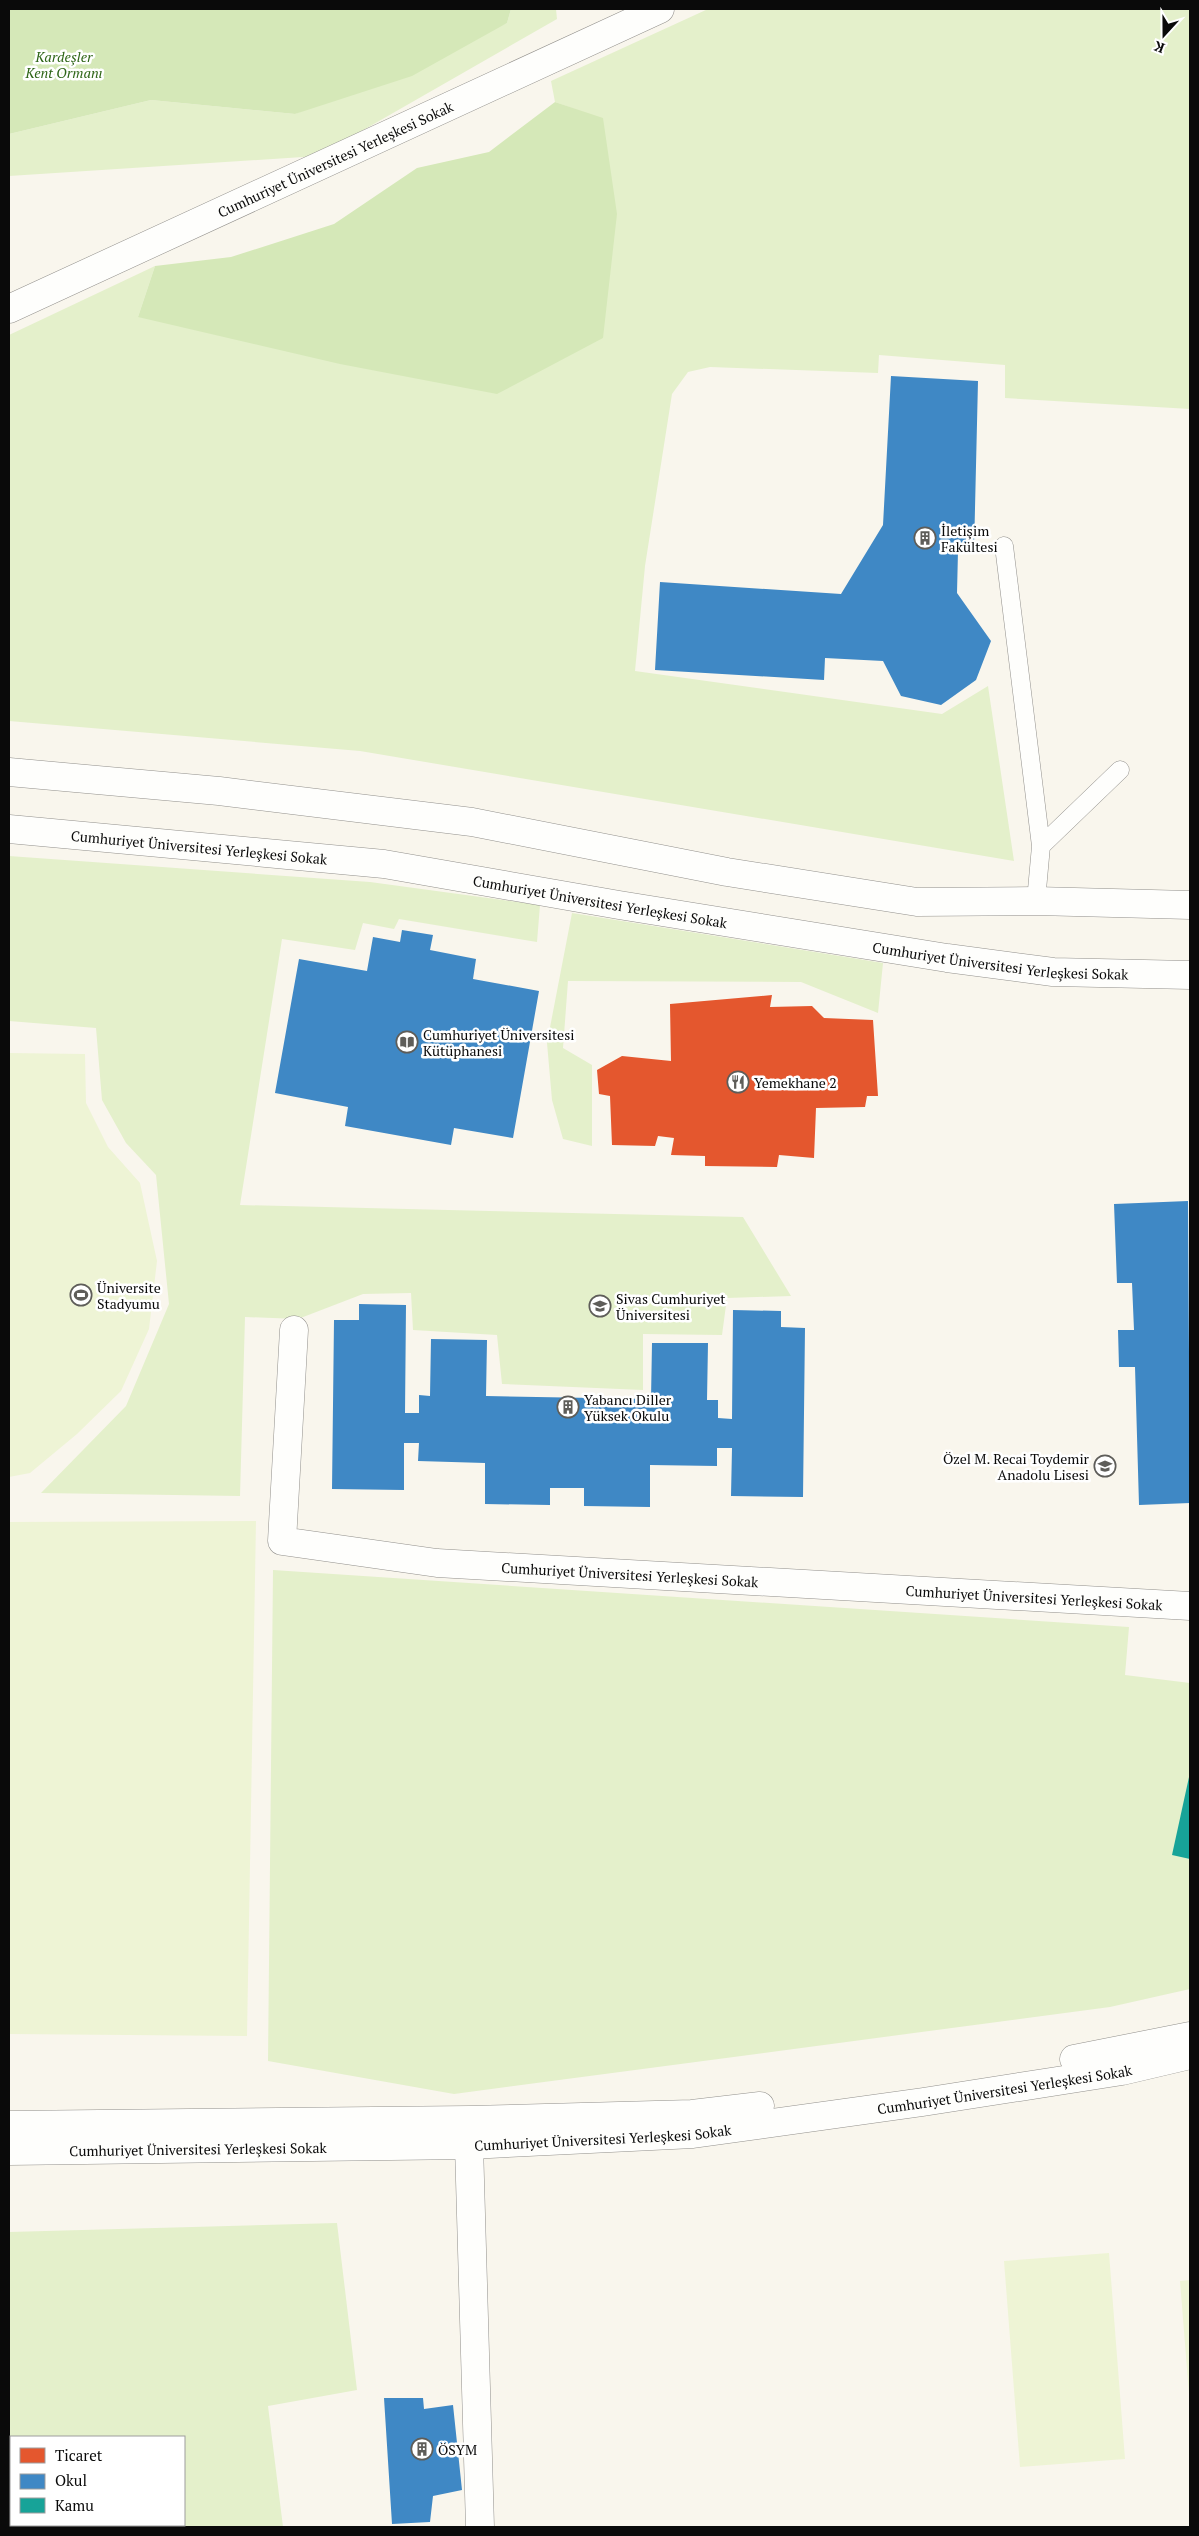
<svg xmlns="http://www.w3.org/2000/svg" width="1199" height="2536" viewBox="0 0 1199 2536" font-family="'PT Serif',serif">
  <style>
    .green { fill: #e4f0cb; fill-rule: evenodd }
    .forest { fill: #d5e8b8 }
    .pitch { fill: #eef4d5 }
    .shops { fill: #e4572e }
    .schools { fill: #3f88c5 }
    .public { fill: #17a398 }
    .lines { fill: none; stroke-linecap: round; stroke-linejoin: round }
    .service-casing { stroke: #92908c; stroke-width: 19 }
    .minor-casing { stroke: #92908c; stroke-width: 29 }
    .service { stroke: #fefefc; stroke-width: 18 }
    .minor { stroke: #fefefc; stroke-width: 28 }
    .labels { text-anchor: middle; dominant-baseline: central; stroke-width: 5; stroke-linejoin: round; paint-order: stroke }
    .park-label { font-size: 14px; font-style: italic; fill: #2e6517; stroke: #fff }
    .street-label { font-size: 14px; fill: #0a0a0a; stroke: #fff }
    .poi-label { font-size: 14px; fill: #0a0a0a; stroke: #fff; text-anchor: start }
  </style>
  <rect width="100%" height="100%" fill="#f9f6ed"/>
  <path class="green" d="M 511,9 L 556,9 L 557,19 L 318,156 L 9,176 L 9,134 L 151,100 L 295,114 L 507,23 Z
    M 708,9 L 1190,9 L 1190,409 L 1005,398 L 1005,365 L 879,355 L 878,373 L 710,367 L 688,372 L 672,394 L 645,566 L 635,671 L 942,714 L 988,686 L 1014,861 L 360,751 L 9,721 L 9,335 L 155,266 L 138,317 L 603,119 L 555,102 L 551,81 Z
    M 9,856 L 370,882 L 540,905 L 537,942 L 399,919 L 394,929 L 363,923 L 355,950 L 282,939 L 240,1205 L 743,1217 L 791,1296 L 727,1298 L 722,1335 L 643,1334 L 643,1390 L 502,1384 L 497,1335 L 413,1330 L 411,1293 L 363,1294 L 298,1319 L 245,1317 L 240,1496 L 41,1493 L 126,1406 L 169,1304 L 156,1175 L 126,1143 L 102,1100 L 96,1028 L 9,1021 Z
    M 572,913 L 883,963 L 878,1013 L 801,982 L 568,981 L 563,1048 L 592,1065 L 592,1146 L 563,1139 L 552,1100 L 547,1043 Z
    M 273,1570 L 1129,1627 L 1125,1675 L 1190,1683 L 1190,1989 L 1110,2007 L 454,2094 L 268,2061 Z
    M 337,2223 L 357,2390 L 268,2406 L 283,2527 L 9,2527 L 9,2232 ZM 184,2437 L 184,2525 L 11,2525 L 11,2437 Z"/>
  <path class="forest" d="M 9,9 L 511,9 L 507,23 L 412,76 L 295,114 L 151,100 L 9,134 Z
    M 555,102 L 603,118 L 617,214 L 603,338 L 497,394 L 340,364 L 138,317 L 155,266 L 231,257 L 334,224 L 417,168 L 489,152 Z"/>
  <path class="pitch" d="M 9,1053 L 85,1054 L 86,1103 L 108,1147 L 140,1183 L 157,1261 L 149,1329 L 121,1391 L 77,1434 L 30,1473 L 9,1477 Z
    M 256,1521 L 247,2036 L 9,2034 L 9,1522 Z
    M 1109,2253 L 1125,2459 L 1020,2467 L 1004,2261 Z
    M 1190,2280 L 1190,2394 L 1189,2394 L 1180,2281 Z"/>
  <path class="shops" d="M 772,995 L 770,1007 L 812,1006 L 824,1018 L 873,1020 L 878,1096 L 867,1096 L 865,1107 L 816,1108 L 814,1158 L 779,1155 L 777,1167 L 705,1166 L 705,1156 L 671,1155 L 674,1138 L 658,1136 L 655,1146 L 612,1145 L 610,1096 L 599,1094 L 597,1070 L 622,1056 L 671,1061 L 670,1004 Z"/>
  <path class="schools" d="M 891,376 L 978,381 L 974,551 L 958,551 L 957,593 L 991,641 L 976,680 L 941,705 L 901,696 L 883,661 L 825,658 L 824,680 L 655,670 L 660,582 L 841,594 L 883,525 Z
    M 402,930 L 433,935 L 430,950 L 476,959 L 473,979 L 539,991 L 513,1138 L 454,1128 L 451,1145 L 345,1126 L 348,1107 L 275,1093 L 299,959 L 367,971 L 373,937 L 400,942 Z
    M 1188,1201 L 1190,1503 L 1139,1505 L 1135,1367 L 1119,1367 L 1118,1330 L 1134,1330 L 1132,1283 L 1117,1283 L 1114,1204 Z
    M 359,1304 L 406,1305 L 405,1413 L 419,1413 L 419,1395 L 430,1396 L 431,1339 L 487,1340 L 486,1396 L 651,1399 L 652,1343 L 708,1343 L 707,1400 L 718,1400 L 718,1418 L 732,1419 L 733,1310 L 781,1311 L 781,1327 L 805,1328 L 803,1497 L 731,1496 L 732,1448 L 717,1448 L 717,1466 L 650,1465 L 650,1507 L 584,1506 L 584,1488 L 550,1488 L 550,1505 L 485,1504 L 485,1463 L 418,1461 L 419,1443 L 404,1443 L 404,1490 L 332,1489 L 334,1320 L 359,1320 Z
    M 384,2398 L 423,2398 L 424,2409 L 453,2405 L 462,2490 L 433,2496 L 430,2522 L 392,2524 Z"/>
  <path class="public" d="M 1189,1777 L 1190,1777 L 1190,1859 L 1172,1855 Z"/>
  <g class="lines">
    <g class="service-casing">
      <path id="service" d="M 1004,546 L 1041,846
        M 1036,901 L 1041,846 L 1120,770"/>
    </g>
    <g class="minor-casing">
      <g id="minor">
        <path id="s1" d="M 9,309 L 660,9"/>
        <path d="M 9,772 L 219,791 L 472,822 L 727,872 L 917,902 L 1036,901 L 1190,905"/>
        <path id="s2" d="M 9,829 L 384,864 L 619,905 L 947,958 L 1053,972 L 1190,975"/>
        <path id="s3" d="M 294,1330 L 282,1541 L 437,1563 L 1190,1606"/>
        <path d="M 1074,2059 L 1190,2036"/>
        <path d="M 9,2125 L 469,2120 L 692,2114 L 760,2106"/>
        <path d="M 469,2145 L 480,2527"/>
        <path id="s4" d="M 9,2151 L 469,2145 L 693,2134 L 923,2102 L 1122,2071 L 1190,2055"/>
      </g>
    </g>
    <use href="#service" class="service"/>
    <use href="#minor" class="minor"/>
  </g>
  <defs>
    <g id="building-ring" transform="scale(1.125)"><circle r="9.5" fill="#fff" stroke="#5e5d59" stroke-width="1.5"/><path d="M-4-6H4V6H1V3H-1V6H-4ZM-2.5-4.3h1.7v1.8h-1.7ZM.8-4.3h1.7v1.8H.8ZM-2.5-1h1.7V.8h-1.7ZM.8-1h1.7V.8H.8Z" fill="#5e5d59"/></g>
    <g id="library-ring" transform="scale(1.125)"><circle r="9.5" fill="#fff" stroke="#5e5d59" stroke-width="1.5"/><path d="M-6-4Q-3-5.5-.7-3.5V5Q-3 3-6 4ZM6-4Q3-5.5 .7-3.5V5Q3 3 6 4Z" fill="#5e5d59"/></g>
    <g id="restaurant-ring" transform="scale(1.125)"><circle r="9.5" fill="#fff" stroke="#5e5d59" stroke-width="1.5"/><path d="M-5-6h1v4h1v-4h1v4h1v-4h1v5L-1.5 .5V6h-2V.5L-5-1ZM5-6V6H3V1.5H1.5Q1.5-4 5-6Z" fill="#5e5d59"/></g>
    <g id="stadium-ring" transform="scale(1.125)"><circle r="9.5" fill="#fff" stroke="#5e5d59" stroke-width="1.5"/><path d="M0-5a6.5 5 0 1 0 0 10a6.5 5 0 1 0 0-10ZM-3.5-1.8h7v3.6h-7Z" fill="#5e5d59"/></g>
    <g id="university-ring" transform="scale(1.125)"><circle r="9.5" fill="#fff" stroke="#5e5d59" stroke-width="1.5"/><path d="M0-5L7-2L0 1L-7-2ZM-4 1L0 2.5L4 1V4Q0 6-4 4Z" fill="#5e5d59"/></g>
    <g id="school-ring" transform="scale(1.125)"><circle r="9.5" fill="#fff" stroke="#5e5d59" stroke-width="1.5"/><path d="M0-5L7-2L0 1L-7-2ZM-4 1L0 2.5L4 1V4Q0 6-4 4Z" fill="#5e5d59"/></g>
  </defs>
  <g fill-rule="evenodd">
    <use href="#building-ring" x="925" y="538"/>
    <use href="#library-ring" x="407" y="1042"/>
    <use href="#restaurant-ring" x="738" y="1082"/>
    <use href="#stadium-ring" x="81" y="1295"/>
    <use href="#university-ring" x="600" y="1306"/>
    <use href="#building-ring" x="568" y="1407"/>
    <use href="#school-ring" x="1105" y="1466"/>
    <use href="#building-ring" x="422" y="2449"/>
  </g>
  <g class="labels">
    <g class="park-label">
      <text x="64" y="56">Kardeşler<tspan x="64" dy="16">Kent Ormanı</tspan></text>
    </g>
    <g class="street-label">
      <text stroke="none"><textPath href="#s1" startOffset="359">Cumhuriyet Üniversitesi Yerleşkesi Sokak</textPath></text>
      <text stroke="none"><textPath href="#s2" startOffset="191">Cumhuriyet Üniversitesi Yerleşkesi Sokak</textPath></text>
      <text stroke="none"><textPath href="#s2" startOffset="596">Cumhuriyet Üniversitesi Yerleşkesi Sokak</textPath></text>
      <text stroke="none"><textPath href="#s2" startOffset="1001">Cumhuriyet Üniversitesi Yerleşkesi Sokak</textPath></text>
      <text stroke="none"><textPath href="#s3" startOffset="561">Cumhuriyet Üniversitesi Yerleşkesi Sokak</textPath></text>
      <text stroke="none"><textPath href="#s3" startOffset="966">Cumhuriyet Üniversitesi Yerleşkesi Sokak</textPath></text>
      <text stroke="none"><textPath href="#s4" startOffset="999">Cumhuriyet Üniversitesi Yerleşkesi Sokak</textPath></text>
      <text stroke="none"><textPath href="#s4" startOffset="594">Cumhuriyet Üniversitesi Yerleşkesi Sokak</textPath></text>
      <text stroke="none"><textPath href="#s4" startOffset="189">Cumhuriyet Üniversitesi Yerleşkesi Sokak</textPath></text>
    </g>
    <g class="poi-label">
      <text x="941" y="530">İletişim<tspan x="941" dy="16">Fakültesi</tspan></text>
      <text x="423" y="1034">Cumhuriyet Üniversitesi<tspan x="423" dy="16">Kütüphanesi</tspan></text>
      <text x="754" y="1082">Yemekhane 2</text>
      <text x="97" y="1287">Üniversite<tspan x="97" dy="16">Stadyumu</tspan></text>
      <text x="616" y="1298">Sivas Cumhuriyet<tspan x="616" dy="16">Üniversitesi</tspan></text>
      <text x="584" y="1399">Yabancı Diller<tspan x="584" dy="16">Yüksek Okulu</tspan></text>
      <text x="1089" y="1458" text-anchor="end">Özel M. Recai Toydemir<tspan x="1089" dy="16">Anadolu Lisesi</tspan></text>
      <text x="438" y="2449">ÖSYM</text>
    </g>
  </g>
  <rect width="1199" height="2536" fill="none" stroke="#0a0a0a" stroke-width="20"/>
  <rect x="10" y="2436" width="175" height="90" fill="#ffffff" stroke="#9d9d9d"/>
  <rect x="20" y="2448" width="25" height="15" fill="#e4572e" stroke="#9d9d9d"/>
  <text x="55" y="2461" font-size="15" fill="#0a0a0a">Ticaret</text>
  <rect x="20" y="2474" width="25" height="15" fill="#3f88c5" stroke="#9d9d9d"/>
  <text x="55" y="2486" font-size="15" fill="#0a0a0a">Okul</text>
  <rect x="20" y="2498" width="25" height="15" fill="#17a398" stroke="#9d9d9d"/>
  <text x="55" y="2511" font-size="15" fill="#0a0a0a">Kamu</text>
  <g transform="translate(1164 35) rotate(201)" stroke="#ffffff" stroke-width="4" paint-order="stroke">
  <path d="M0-4L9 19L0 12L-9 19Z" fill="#0a0a0a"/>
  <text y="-8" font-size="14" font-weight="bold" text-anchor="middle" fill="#0a0a0a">K</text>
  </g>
</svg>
